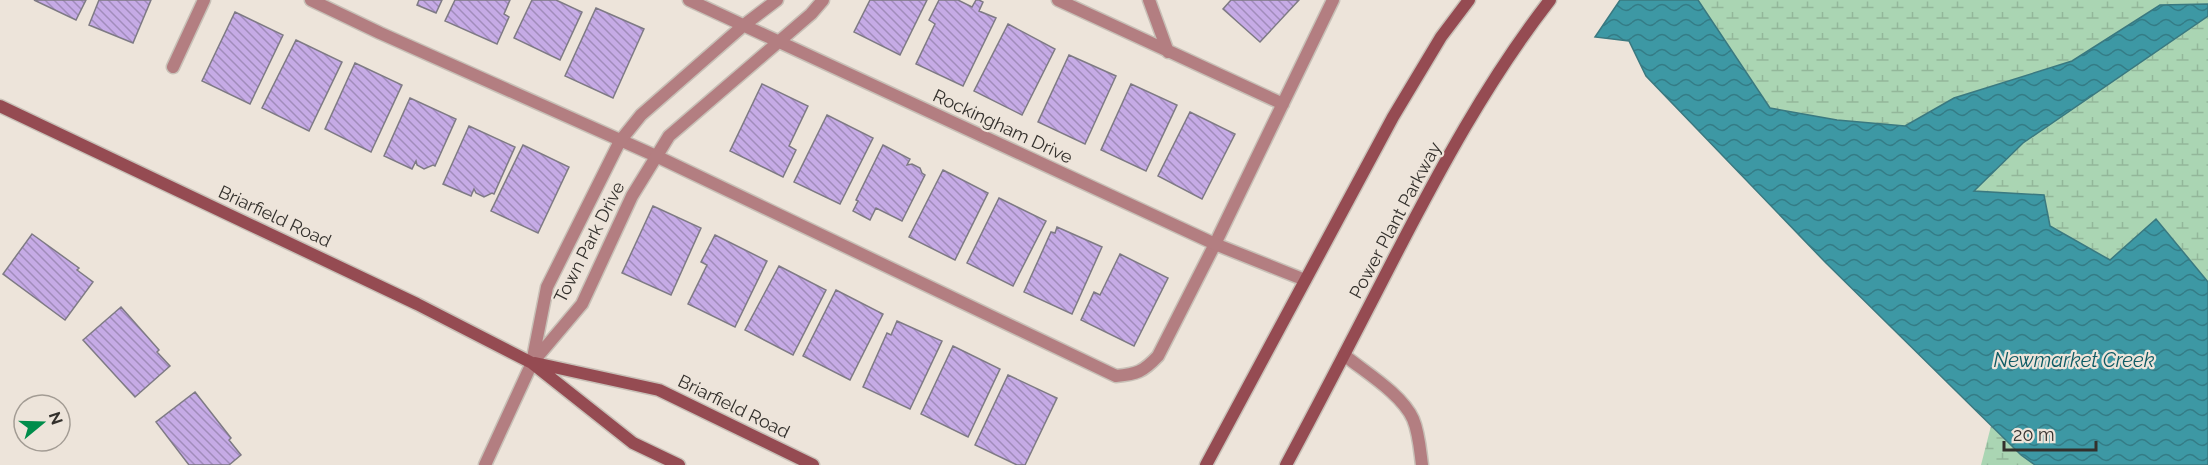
<svg xmlns="http://www.w3.org/2000/svg" width="2208" height="465" viewBox="0 0 2208 465" font-family="Raleway,sans-serif">
  <style>
    .wetland { fill: url(#wetland-marsh) }
    .water { fill: url(#water-waves); stroke: #3a7980; stroke-width: 1.5 }
    .building { fill: url(#building-back-hatch); stroke: #7e7a84; stroke-width: 1.5 }
    .lines { fill: none; stroke-linecap: round; stroke-linejoin: round }
    .service-casing { stroke: #c8c0b7; stroke-width: 15 }
    .minor-casing { stroke: #c8c0b7; stroke-width: 15 }
    .secondary-casing { stroke: #c8c0b7; stroke-width: 15 }
    .service { stroke: #b37e81; stroke-width: 12 }
    .minor { stroke: #b37e81; stroke-width: 12 }
    .secondary { stroke: #954b52; stroke-width: 12 }
    .labels { text-anchor: middle; dominant-baseline: central; stroke-width: 4.5; stroke-linejoin: round; paint-order: stroke }
    .street-label { font-size: 18px; fill: #33302c; stroke: #ede4da }
    .water-label { font-size: 20px; font-style: italic; fill: #0e5b64; stroke: #ede4da }
  </style>
  <defs>
    <pattern id="wetland-marsh" width="20" height="14" patternUnits="userSpaceOnUse" patternTransform="scale(1.5)"><rect width="20" height="14" fill="#aad5b3"/><path d="M1 5h8M5 5V1M11 12h8M15 12V8" fill="none" stroke="#93b79a"/></pattern>
    <pattern id="water-waves" width="16" height="10" patternUnits="userSpaceOnUse" patternTransform="scale(1.5)"><rect width="16" height="10" fill="#3d98a4"/><path d="M0 5q4-4 8 0t8 0" fill="none" stroke="#347c86"/></pattern>
    <pattern id="building-back-hatch" width="6" height="6" patternUnits="userSpaceOnUse" patternTransform="scale(1.5)"><rect width="6" height="6" fill="#c6abe6"/><path d="M-1 5l2 2M0 0l6 6M5-1l2 2" fill="none" stroke="#a18cbb"/></pattern>
  </defs>
  <rect width="100%" height="100%" fill="#ede4da"/>
  <path class="wetland" d="M 1698,0 L 2208,0 L 2208,4 L 2160,5 L 2072,61 L 1954,98 L 1905,126 L 1837,120 L 1770,108 Z
    M 2208,16 L 2208,282 L 2156,219 L 2110,261 L 2049,226 L 1973,191 L 2023,143 Z
    M 1991,426 L 2021,455 L 2035,465 L 1981,465 Z"/>
  <path class="water" d="M 1620,0 L 1698,0 L 1770,108 L 1837,120 L 1905,126 L 1954,98 L 2072,61 L 2160,5 L 2208,4 L 2208,16 L 2023,143 L 1974,191 L 2044,195 L 2050,226 L 2110,260 L 2156,219 L 2208,282 L 2208,465 L 2035,465 L 2021,455 L 1825,262 L 1646,76 L 1629,41 L 1595,37 Z"/>
  <path class="building" d="M 34,0 L 86,0 L 76,20 Z
    M 99,0 L 151,0 L 133,43 L 89,25 Z
    M 419,0 L 442,0 L 436,13 L 417,5 Z
    M 455,0 L 510,0 L 504,14 L 509,17 L 497,44 L 445,21 Z
    M 532,0 L 556,0 L 582,12 L 560,60 L 514,38 Z
    M 870,0 L 927,0 L 900,55 L 854,32 Z
    M 939,0 L 958,0 L 972,7 L 976,0 L 979,0 L 983,2 L 979,11 L 996,18 L 963,86 L 916,64 L 935,24 L 929,20 Z
    M 1231,0 L 1299,0 L 1260,42 L 1223,9 Z
    M 596,8 L 644,29 L 613,98 L 565,76 Z
    M 235,12 L 283,35 L 250,104 L 202,81 Z
    M 1008,24 L 1055,49 L 1022,115 L 974,91 Z
    M 296,40 L 342,62 L 309,131 L 262,108 Z
    M 1069,55 L 1116,76 L 1085,144 L 1038,122 Z
    M 355,63 L 402,85 L 371,152 L 325,129 Z
    M 762,84 L 808,106 L 789,146 L 796,150 L 783,177 L 730,151 Z
    M 1131,84 L 1177,105 L 1146,171 L 1101,150 Z
    M 410,98 L 456,119 L 435,166 L 433,165 L 424,169 L 417,165 L 416,161 L 412,169 L 384,156 Z
    M 1190,112 L 1235,134 L 1202,199 L 1158,176 Z
    M 827,115 L 873,138 L 840,204 L 794,182 Z
    M 469,126 L 515,147 L 494,194 L 492,193 L 484,197 L 476,193 L 474,189 L 471,196 L 443,184 Z
    M 523,145 L 569,167 L 538,233 L 491,211 Z
    M 883,145 L 910,159 L 907,165 L 912,164 L 920,168 L 922,173 L 925,175 L 902,221 L 876,208 L 870,220 L 853,211 L 858,201 L 856,200 Z
    M 943,170 L 988,193 L 955,260 L 909,237 Z
    M 999,198 L 1046,221 L 1013,286 L 967,263 Z
    M 653,206 L 701,228 L 671,295 L 622,273 Z
    M 1057,227 L 1102,247 L 1072,314 L 1024,292 L 1051,232 L 1055,233 Z
    M 32,234 L 79,268 L 77,270 L 93,282 L 65,320 L 3,274 Z
    M 715,235 L 767,261 L 735,327 L 688,304 L 707,265 L 701,262 Z
    M 1120,254 L 1168,278 L 1134,346 L 1081,320 L 1094,292 L 1100,295 Z
    M 779,266 L 826,290 L 793,355 L 745,330 Z
    M 836,290 L 883,314 L 850,380 L 803,356 Z
    M 121,307 L 159,350 L 157,352 L 170,366 L 135,397 L 83,340 Z
    M 897,321 L 942,341 L 910,409 L 863,387 L 887,333 L 891,335 Z
    M 953,346 L 1000,369 L 968,437 L 921,414 Z
    M 1008,375 L 1057,398 L 1025,465 L 1017,465 L 975,445 Z
    M 195,392 L 231,438 L 229,440 L 241,455 L 229,465 L 189,465 L 156,422 Z"/>
  <g class="lines">
    <g class="service-casing">
      <path id="service" d="M 311,0 L 380,33 L 656,156 L 1116,376 C 1137,374 1143,372 1158,356 L 1215,244 L 1333,0
        M 1058,0 L 1283,104
        M 1149,0 L 1168,52
        M 173,67 L 204,0"/>
    </g>
    <g class="minor-casing">
      <path id="minor" d="M 689,0 L 1215,244 L 1305,280
        M 1344,355 C 1365,372 1402,394 1413,419 C 1419,433 1420,450 1422,465
        M 533,362 L 582,304 L 632,196 L 669,136 L 811,14 L 823,0
        M 485,465 L 532,363 L 547,287 L 620,141 L 641,115 L 744,25 L 777,0"/>
    </g>
    <g class="secondary-casing">
      <path id="secondary" d="M 0,106 L 417,304 L 532,363 L 633,443 L 679,465
        M 535,363 L 659,390 L 813,465
        M 1206,465 L 1393,117 L 1441,37 L 1469,0
        M 1286,465 C 1322,398 1357,330 1392,262 C 1439,171 1487,81 1550,0"/>
    </g>
    <use href="#service" class="service"/>
    <use href="#minor" class="minor"/>
    <use href="#secondary" class="secondary"/>
  </g>
  <g class="labels">
    <g class="street-label">
      <text transform="translate(1003 126) rotate(25)">Rockingham Drive</text>
      <text transform="translate(275 216) rotate(25)">Briarfield Road</text>
      <text transform="translate(1395 220) rotate(-62)">Power Plant Parkway</text>
      <text transform="translate(589 242) rotate(-63)">Town Park Drive</text>
      <text transform="translate(734 406) rotate(26)">Briarfield Road</text>
    </g>
    <g class="water-label">
      <text x="2074" y="360">Newmarket Creek</text>
    </g>
  </g>
  <g transform="translate(42 423) rotate(71)"><circle r="28" fill="#ede4da" stroke="#a39c94" stroke-width="1.5"/>
  <path d="M0-4.5L10 22L0 15L-10 22Z" fill="#008d4b"/>
  <text y="-9" font-size="16" font-weight="bold" text-anchor="middle" fill="#33302c">N</text>
  </g>
  <path d="M2004 441v9h92v-9" fill="none" stroke="#33302c" stroke-width="3"/>
  <text x="2013" y="441" font-size="18" fill="#33302c" stroke="#ede4da" stroke-width="4.5" paint-order="stroke">20 m</text>
</svg>
